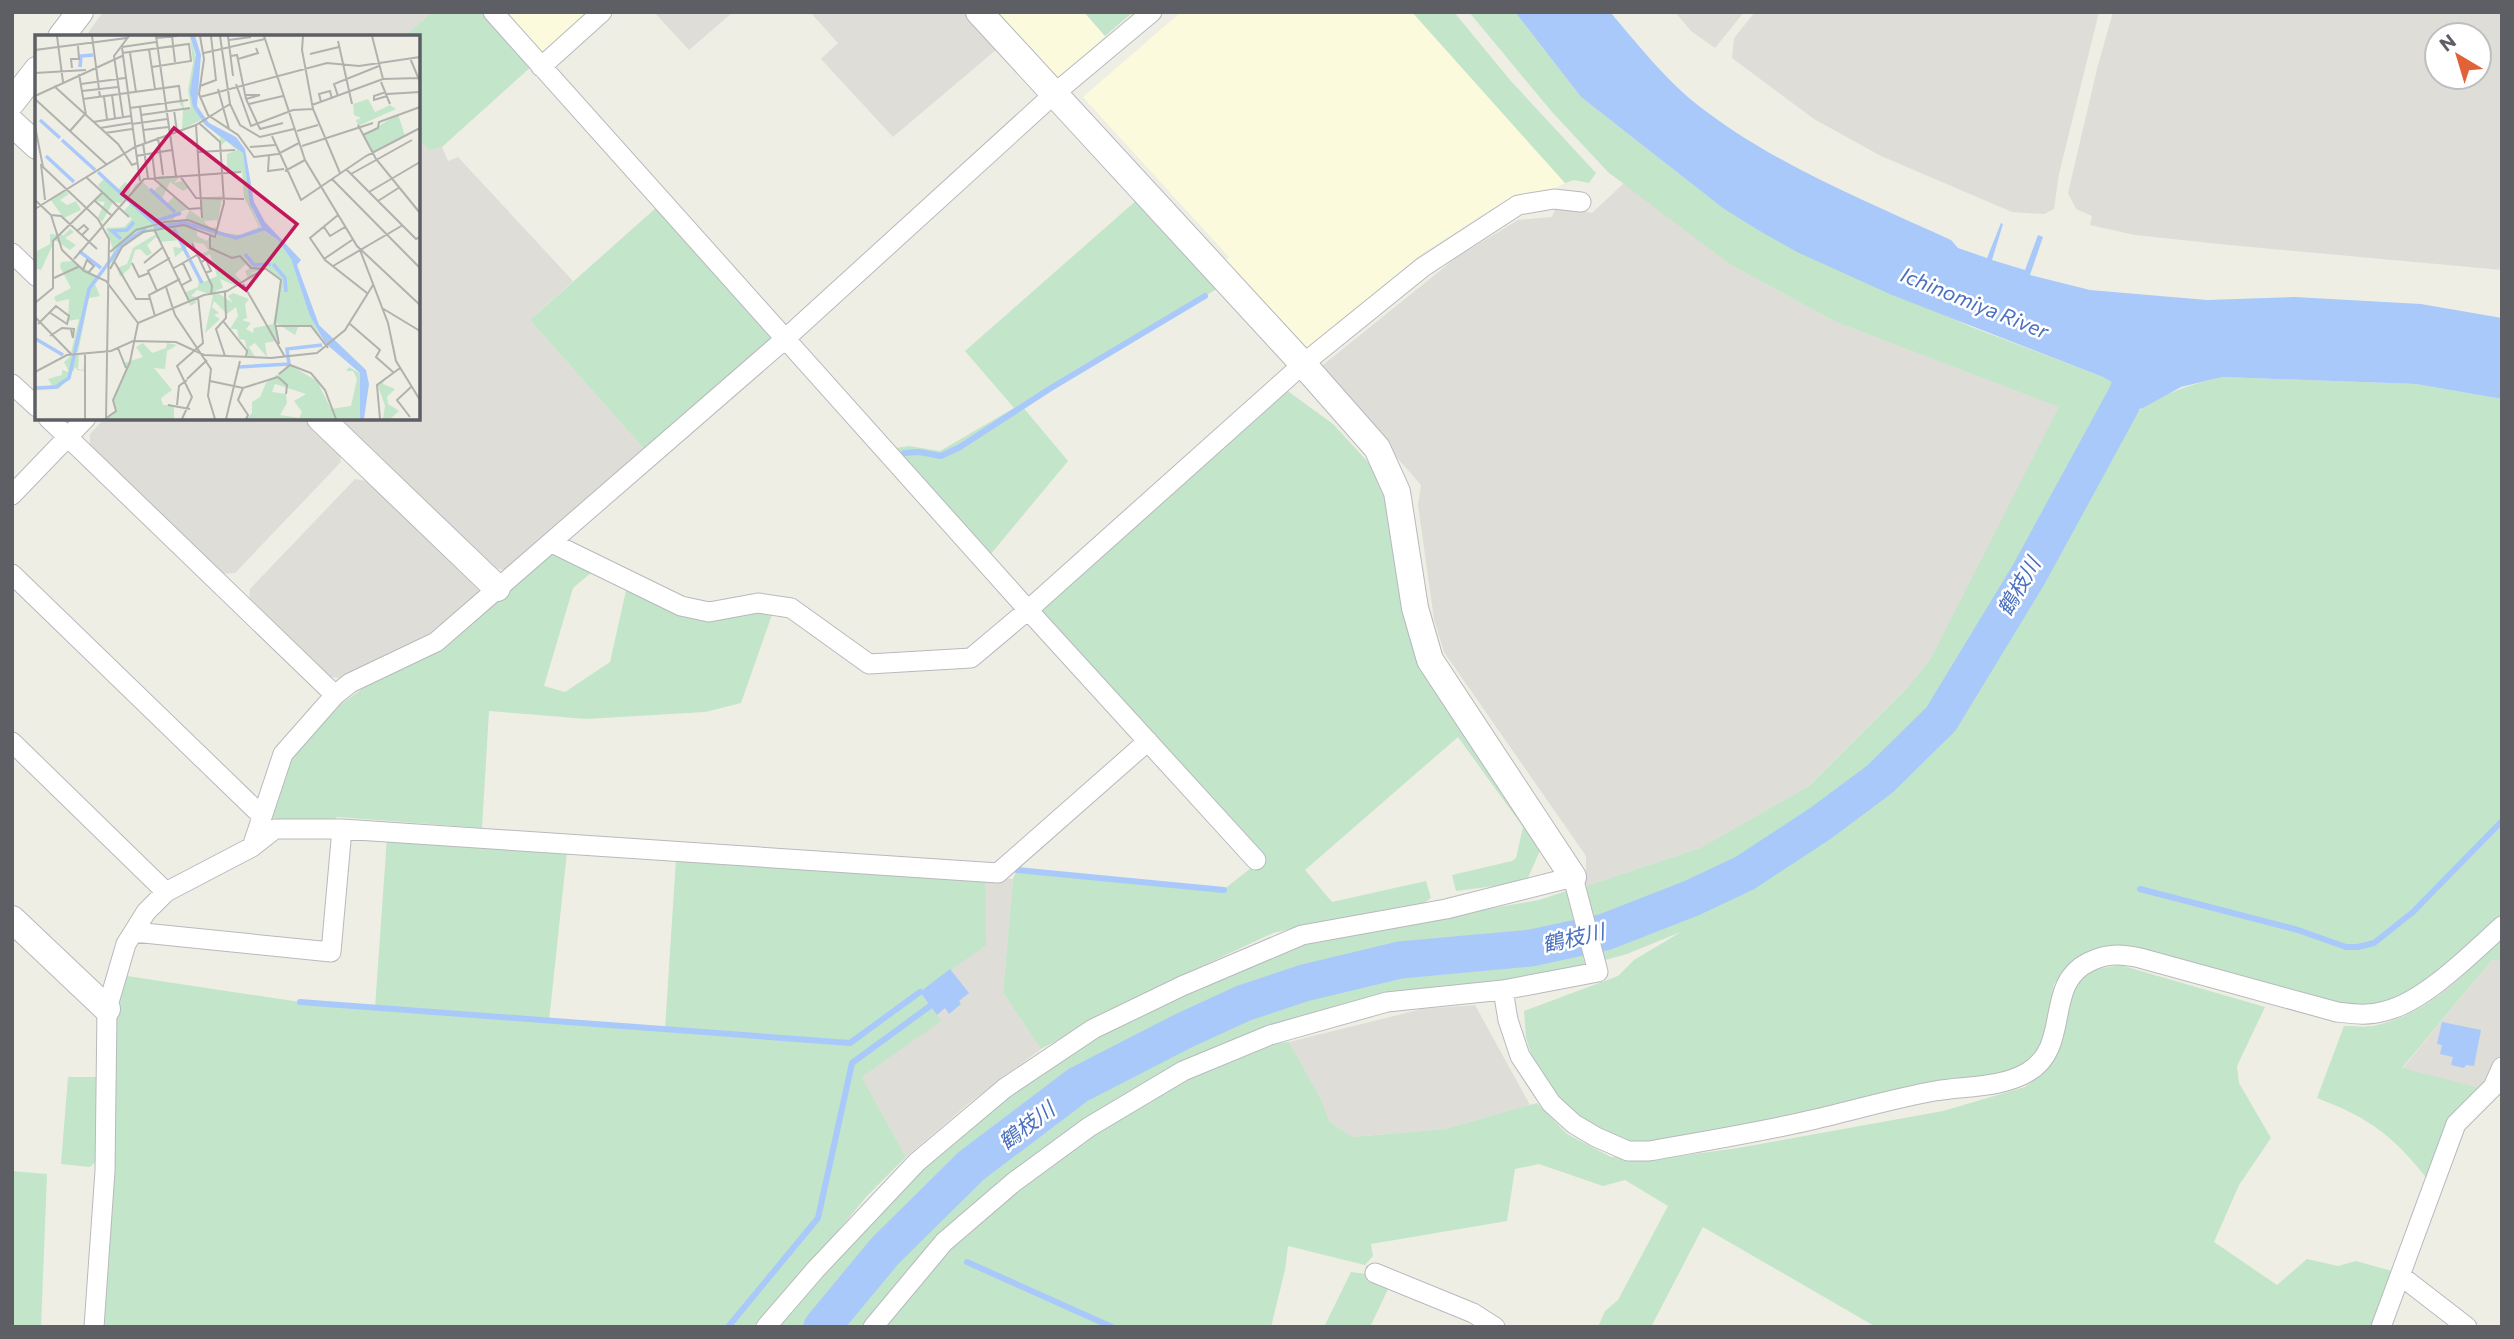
<svg xmlns="http://www.w3.org/2000/svg" width="2514" height="1339" viewBox="0 0 2514 1339" font-family="Commissioner,'Noto Sans JP',sans-serif">
  <style>
    .commercial { fill: #fcfadd }
    .industrial { fill: #deddd7; fill-rule: evenodd }
    .green { fill: #c3e5c9 }
    .water { fill: #a9c9fb }
    .lines { fill: none; stroke-linecap: round; stroke-linejoin: round }
    .stream { stroke: #a9c9fb; stroke-width: 6 }
    .river { stroke: #a9c9fb; stroke-width: 37 }
    .street-casing { stroke: #b8b9be; stroke-width: 21 }
    .secondary-casing { stroke: #b7b8be; stroke-width: 28 }
    .street { stroke: #fff; stroke-width: 19 }
    .secondary { stroke: #fff; stroke-width: 26 }
    .labels { text-anchor: middle; dominant-baseline: central; stroke-width: 5; stroke-linejoin: round; paint-order: stroke }
    .water-label { font-size: 21px; font-style: italic; fill: #4b70bf; stroke: #fff }
    .inset-river { fill: none; stroke: #a9c9fb; stroke-width: 3.5 }
    .inset-road { fill: none; stroke: #b1b1ae; stroke-width: 2 }
    .view { fill: #c2185b; fill-opacity: 0.15; stroke: #c2185b; stroke-width: 3.5 }
    .inset-edge { fill: none; stroke: #5d5f65; stroke-width: 3.5 }
  </style>
  <rect width="100%" height="100%" fill="#efeee5"/>
  <path class="commercial" d="M 501,12 L 590,12 L 541,57 Z
    M 993,12 L 1084,12 L 1105,36 L 1060,79 L 1052,78 Z
    M 1181,12 L 1412,12 L 1565,183 L 1540,196 L 1526,193 L 1495,207 L 1420,255 L 1311,349 L 1297,348 L 1221,264 L 1229,257 L 1083,97 Z"/>
  <path class="industrial" d="M 103,12 L 432,12 L 404,37 L 85,37 Z
    M 654,12 L 733,12 L 689,50 Z
    M 810,12 L 964,12 L 997,49 L 893,137 L 821,59 L 838,43 Z
    M 1675,12 L 1744,12 L 1715,48 L 1691,31 Z
    M 1755,12 L 2099,12 L 2059,174 L 2054,209 L 2044,214 L 2012,212 L 1881,156 L 1814,119 L 1732,58 L 1734,38 Z
    M 2113,12 L 2502,12 L 2502,270 L 2229,245 L 2135,235 L 2090,225 L 2092,216 L 2076,209 L 2068,193 L 2097,69 ZM 2437,35 L 2479,35 L 2479,77 L 2437,77 Z
    M 418,140 L 430,150 L 442,147 L 448,161 L 458,157 L 573,281 L 530,320 L 646,451 L 509,571 L 493,568 L 337,418 L 418,418 Z
    M 1624,183 L 1731,265 L 1836,322 L 2060,407 L 1931,658 L 1908,687 L 1809,786 L 1700,848 L 1586,886 L 1586,856 L 1444,652 L 1434,619 L 1418,505 L 1421,485 L 1323,373 L 1323,365 L 1457,257 L 1518,220 L 1552,217 L 1555,209 L 1571,208 L 1592,213 Z
    M 105,418 L 307,418 L 339,448 L 341,462 L 235,573 L 220,574 L 90,448 L 90,434 Z
    M 355,479 L 371,482 L 478,586 L 480,598 L 433,635 L 343,678 L 327,677 L 249,601 L 250,589 Z
    M 985,878 L 1013,879 L 1003,993 L 1041,1049 L 968,1104 L 906,1157 L 862,1077 L 940,1021 L 920,992 L 950,969 Z
    M 2492,960 L 2502,961 L 2502,1054 L 2496,1070 L 2484,1089 L 2402,1069 Z
    M 1475,1005 L 1530,1105 L 1445,1129 L 1352,1137 L 1329,1121 L 1322,1101 L 1289,1042 L 1422,1009 Z"/>
  <path class="green" d="M 432,12 L 484,12 L 533,65 L 442,147 L 430,150 L 418,140 L 418,37 L 404,37 Z
    M 1084,12 L 1133,12 L 1105,36 Z
    M 1412,12 L 1454,12 L 1510,80 L 1596,173 L 1589,183 L 1574,180 L 1565,183 Z
    M 1469,12 L 1515,12 L 1581,97 L 1724,209 L 1758,230 L 1974,328 L 2103,377 L 2113,383 L 2119,392 L 2112,414 L 2080,464 L 1937,716 L 1900,755 L 1859,791 L 1800,834 L 1745,867 L 1666,904 L 1597,929 L 1586,886 L 1700,848 L 1809,786 L 1908,687 L 1931,658 L 2059,407 L 1836,322 L 1731,265 L 1608,172 L 1552,112 Z
    M 1138,199 L 1220,287 L 1022,406 L 1068,461 L 990,555 L 890,449 L 909,446 L 940,451 L 1014,408 L 965,351 Z
    M 657,207 L 774,336 L 646,451 L 530,320 Z
    M 2221,377 L 2416,384 L 2502,399 L 2502,916 L 2462,956 L 2409,997 L 2360,1012 L 2118,950 L 2066,968 L 2054,984 L 2046,1031 L 2040,1048 L 2025,1067 L 1996,1078 L 1649,1145 L 1620,1142 L 1597,1134 L 1538,1078 L 1526,1037 L 1524,1011 L 1618,976 L 1634,960 L 1681,932 L 1627,954 L 1605,960 L 1599,938 C 1632,926 1668,917 1700,902 C 1781,865 1882,796 1941,729 C 1950,718 1957,705 1965,694 L 2117,431 C 2145,399 2181,387 2221,377 Z
    M 1285,389 L 1333,424 L 1378,473 L 1397,520 L 1408,619 L 1544,842 L 1526,882 L 1456,891 L 1452,875 L 1512,861 L 1516,858 L 1523,827 L 1458,737 L 1305,870 L 1332,902 L 1426,881 L 1431,898 L 1420,906 L 1321,922 L 1273,933 L 1157,987 L 1041,1049 L 1003,993 L 1013,879 L 1017,870 L 1223,890 L 1260,861 L 1038,609 Z
    M 554,550 L 592,572 L 573,588 L 544,686 L 565,692 L 610,662 L 627,586 L 689,613 L 753,610 L 773,612 L 741,703 L 705,712 L 586,719 L 489,711 L 482,828 L 337,817 L 329,823 L 280,824 L 270,814 L 290,758 L 330,712 Z
    M 387,837 L 567,852 L 549,1021 L 665,1029 L 676,859 L 985,878 L 986,945 L 920,992 L 941,1021 L 862,1077 L 906,1157 L 867,1196 L 758,1327 L 102,1327 L 114,1019 L 127,976 L 300,1002 L 375,1008 Z
    M 1566,891 L 1577,934 L 1399,954 L 1306,975 L 1252,994 L 1136,1045 L 1083,1076 L 969,1159 L 878,1250 L 814,1327 L 779,1327 L 893,1193 L 1017,1087 L 1072,1051 L 1133,1016 L 1305,941 L 1539,900 Z
    M 2502,938 L 2502,961 L 2492,960 L 2402,1068 L 2484,1089 L 2430,1182 C 2393,1136 2372,1119 2317,1098 L 2344,1026 C 2354,1026 2367,1028 2377,1025 C 2429,1013 2465,974 2502,938 Z
    M 1579,942 L 1585,965 L 1278,1028 L 1036,1159 L 867,1327 L 830,1327 L 893,1251 L 961,1183 L 1082,1089 L 1146,1054 L 1257,1004 L 1326,983 L 1399,965 L 1531,955 Z
    M 2120,965 L 2265,1007 L 2237,1066 L 2239,1083 L 2271,1138 L 2239,1185 L 2214,1242 L 2277,1285 L 2307,1259 L 2338,1266 L 2356,1261 L 2392,1271 L 2371,1327 L 1876,1327 L 1703,1227 L 1651,1327 L 1598,1327 L 1605,1311 L 1618,1300 L 1668,1206 L 1625,1180 L 1603,1186 L 1539,1164 L 1515,1169 L 1507,1221 L 1371,1244 L 1373,1256 L 1365,1265 L 1288,1246 L 1285,1270 L 1271,1327 L 880,1327 L 952,1243 L 1090,1132 L 1190,1075 L 1264,1044 L 1289,1042 L 1322,1101 L 1329,1121 L 1352,1137 L 1445,1129 L 1537,1103 L 1567,1134 L 1611,1157 L 1680,1156 L 1738,1148 L 1943,1111 L 2025,1087 L 2046,1071 L 2060,1045 L 2071,993 L 2080,980 L 2092,970 Z
    M 68,1077 L 102,1077 L 102,1156 L 90,1167 L 61,1164 Z
    M 12,1171 L 47,1174 L 41,1327 L 12,1327 Z
    M 1351,1272 L 1375,1275 L 1390,1285 L 1370,1327 L 1324,1327 Z"/>
  <path class="water" d="M 1515,12 L 1610,12 C 1635,41 1660,73 1689,98 C 1764,160 1863,200 1951,240 L 1958,248 L 1987,258 L 2001,223 L 2003,224 L 1992,260 L 2025,270 L 2038,235 L 2043,237 L 2030,275 L 2090,290 L 2207,300 L 2295,297 L 2421,304 L 2502,318 L 2502,399 L 2416,384 L 2222,377 L 2181,387 L 2141,409 L 2119,392 L 2113,383 L 2103,377 L 1892,295 L 1797,252 L 1758,230 L 1724,209 L 1581,97 Z
    M 950,969 L 969,993 L 959,1001 L 961,1004 L 949,1014 L 945,1008 L 937,1015 L 920,992 Z
    M 2442,1022 L 2481,1030 L 2474,1066 L 2466,1065 L 2464,1068 L 2451,1065 L 2453,1057 L 2440,1054 L 2442,1045 L 2437,1044 Z"/>
  <g class="lines">
    <path class="stream" d="M 904,453 L 919,452 L 941,456 L 960,447 L 1051,388 L 1205,296
      M 1017,870 L 1224,890
      M 2140,889 L 2298,930 L 2346,947 L 2358,947 L 2374,943 L 2413,912 L 2502,821
      M 300,1002 L 850,1043 L 920,992
      M 967,1262 L 1112,1327
      M 728,1327 L 818,1218 L 852,1063 L 930,1006"/>
    <path class="river" d="M 822,1327 L 885,1251 L 971,1166 L 1078,1085 L 1183,1031 L 1244,1003 L 1304,983 L 1400,960 L 1531,948 L 1605,932 L 1692,898 L 1745,873 L 1821,823 L 1880,779 L 1941,719 L 2029,574 L 2126,396 L 2145,351"/>
    <g class="street-casing">
      <path id="street" d="M 493,12 L 1028,610 L 1256,860
        M 541,67 L 602,12
        M 12,253 L 37,277
        M 12,384 L 37,407
        M 48,418 L 335,695
        M 12,495 L 86,418
        M 552,543 L 681,606 L 709,612 L 758,603 L 791,608 L 869,664 L 971,658 L 1028,610 L 1303,364 L 1423,267 L 1518,205 L 1554,199 L 1581,202
        M 12,574 L 262,816
        M 12,742 L 166,892
        M 252,847 L 283,754 L 335,695 L 350,683 L 436,642 L 785,339 L 1054,94 L 1152,12
        M 134,932 L 331,952 L 342,829
        M 1503,990 L 1508,1020 L 1520,1056 L 1551,1103 L 1574,1124 L 1596,1137 L 1628,1151 L 1649,1151 C 1705,1141 1761,1132 1816,1119 C 1855,1110 1895,1098 1935,1091 C 1964,1086 2002,1088 2028,1072 C 2072,1046 2043,984 2089,962 C 2107,953 2121,954 2140,958 L 2337,1012 C 2354,1014 2369,1016 2385,1011 C 2424,1002 2472,953 2502,926
        M 1375,1273 L 1473,1313 L 1495,1327
        M 2401,1276 L 2467,1327
        M 94,1327 L 105,1171 L 107,1009 L 126,944 L 146,912 L 166,892 L 252,847 L 275,829 L 342,829 L 998,873 L 1148,741
        M 766,1327 L 816,1269 L 917,1162 L 1005,1088 L 1093,1029 L 1182,986 L 1302,935 L 1446,909 L 1573,877 L 1598,972 L 1503,990 L 1387,1002 L 1270,1035 L 1183,1071 L 1089,1127 L 1014,1182 L 944,1242 L 873,1327
        M 2381,1327 L 2456,1124 L 2493,1087 L 2502,1067"/>
    </g>
    <g class="secondary-casing">
      <path id="secondary" d="M 979,12 L 1303,364 L 1377,448 L 1397,492 L 1415,608 L 1430,660 L 1573,877
        M 61,37 L 80,12
        M 12,102 L 37,70
        M 12,123 L 37,146
        M 320,418 L 497,588
        M 12,919 L 107,1009"/>
    </g>
    <use href="#street" class="street"/>
    <use href="#secondary" class="secondary"/>
  </g>
  <g class="labels">
    <g class="water-label">
      <text transform="translate(1975 302) rotate(22)">Ichinomiya River</text>
      <text transform="translate(2018 586) rotate(-60)">鶴枝川</text>
      <text transform="translate(1573 937) rotate(-13)">鶴枝川</text>
      <text transform="translate(1026 1125) rotate(-37)">鶴枝川</text>
    </g>
  </g>
  <g transform="translate(35 35)">
    <rect width="385" height="385" fill="#efeee5"/>
    <path d="M 155,1 L 161,23 L 156,62 L 166,85 L 147,94 L 148,74 L 144,67 L 148,66 L 149,74 L 156,73 L 153,55 L 158,28 ZM 333,64 L 340,77 L 355,70 L 361,74 L 323,91 L 321,85 L 326,83 L 319,80 L 318,69 ZM 363,79 L 370,101 L 337,117 L 328,101 ZM 167,86 L 198,107 L 208,118 L 217,174 L 227,195 L 243,205 L 256,224 L 280,291 L 292,312 L 276,290 L 263,292 L 260,300 L 240,287 L 243,298 L 241,306 L 230,308 L 232,322 L 220,308 L 214,312 L 220,322 L 213,321 L 210,305 L 204,304 L 202,294 L 195,294 L 203,281 L 201,272 L 192,279 L 179,266 L 177,272 L 184,278 L 179,280 L 185,284 L 170,298 L 178,260 L 162,255 L 156,261 L 161,262 L 161,268 L 155,271 L 151,257 L 163,252 L 164,241 L 169,247 L 182,241 L 175,219 L 164,224 L 163,220 L 174,216 L 169,209 L 158,207 L 140,222 L 138,212 L 148,213 L 145,205 L 125,207 L 121,202 L 112,210 L 117,218 L 112,221 L 105,214 L 100,215 L 95,233 L 85,242 L 82,233 L 92,229 L 98,213 L 121,199 L 115,195 L 89,210 L 76,234 L 78,214 L 71,193 L 89,192 L 97,184 L 89,176 L 96,168 L 91,163 L 86,168 L 78,167 L 67,187 L 63,182 L 70,167 L 60,166 L 68,158 L 63,150 L 70,143 L 83,155 L 90,147 L 96,152 L 92,163 L 101,149 L 107,146 L 118,157 L 126,149 L 121,144 L 124,141 L 145,141 L 139,148 L 147,146 L 153,153 L 148,156 L 135,147 L 127,164 L 132,169 L 139,161 L 153,174 L 140,179 L 139,185 L 150,184 L 155,175 L 167,184 L 166,163 L 187,161 L 182,194 L 180,195 L 176,193 L 182,192 L 182,185 L 169,186 L 170,188 L 181,197 L 179,201 L 162,193 L 162,201 L 172,206 L 175,201 L 181,203 L 183,197 L 206,200 L 224,192 L 209,162 L 207,137 L 192,137 L 192,119 L 202,115 L 191,106 L 185,111 L 185,102 ZM 211,229 L 215,233 L 210,236 L 213,244 L 219,242 L 216,238 L 232,233 L 246,245 L 238,289 L 219,293 L 218,298 L 211,294 L 216,288 L 207,285 L 212,283 L 210,269 L 214,264 L 198,258 L 193,261 L 198,268 L 180,256 L 188,253 L 185,244 L 199,250 L 207,247 L 200,239 ZM 31,156 L 34,159 L 25,165 L 32,170 L 41,166 L 46,175 L 29,183 L 15,164 ZM 35,194 L 39,197 L 30,203 L 41,210 L 35,215 L 20,205 L 6,235 L 0,233 L 0,217 L 15,209 L 15,199 L 29,200 ZM 38,226 L 65,243 L 60,249 L 65,261 L 54,263 L 43,317 L 36,318 L 44,284 L 33,286 L 34,264 L 21,267 L 19,262 L 36,253 L 25,232 L 26,227 ZM 108,308 L 117,318 L 131,313 L 132,308 L 142,310 L 132,316 L 130,334 L 119,333 L 137,355 L 126,363 L 128,370 L 139,370 L 139,384 L 72,384 L 81,375 L 78,366 L 91,333 L 89,328 L 108,322 L 101,312 ZM 38,319 L 44,319 L 43,334 L 48,335 L 48,330 L 49,336 L 42,335 L 41,332 L 24,354 L 0,355 L 17,350 L 13,344 L 27,340 L 27,335 L 34,337 L 29,327 ZM 255,330 L 282,346 L 296,374 L 316,371 L 322,344 L 318,336 L 311,336 L 314,332 L 326,339 L 325,384 L 211,384 L 217,378 L 217,367 L 225,362 L 231,348 ZM 240,349 L 271,359 L 259,366 L 267,377 L 264,383 L 245,380 L 252,368 L 251,359 L 237,357 ZM 350,342 L 348,349 L 360,354 L 352,362 L 353,369 L 364,376 L 355,384 L 348,384 L 350,371 L 343,351 Z" fill="#c3e5c9" fill-rule="evenodd"/>
    <path d="M 155,1 L 160,1 L 166,20 L 162,71 L 174,88 L 201,102 L 210,114 L 219,167 L 230,187 L 266,225 L 262,230 L 284,290 L 331,335 L 334,349 L 329,384 L 325,384 L 325,338 L 290,308 L 275,281 L 256,224 L 243,205 L 228,195 L 215,169 L 208,118 L 170,90 L 158,72 L 155,57 L 161,20 Z" fill="#a9c9fb"/>
    <path class="inset-river" d="M 45,32 L 46,21 L 58,20M 5,85 L 25,103M 27,105 L 60,135M 11,121 L 39,147M 63,137 L 91,163M 115,154 L 140,177M 92,164 L 118,187 L 146,178M 119,192 L 150,188 L 201,203 L 231,193M 139,194 L 154,223M 86,204 L 77,196 L 92,195 L 99,187M 44,216 L 66,233M 210,219 L 219,230 L 236,229M 155,225 L 167,248M 238,229 L 250,243 L 251,257M 1,304 L 28,320M 204,332 L 254,329 L 252,314 L 287,310M 0,353 L 21,352 L 34,343 L 54,254 L 89,207 L 111,194"/>
    <path class="inset-road" d="M 22,1 L 28,47M 57,1 L 65,62M 121,1 L 141,141M 137,1 L 140,27M 165,1 L 169,24 L 164,59 L 173,80 L 203,100 L 219,122 L 243,119 L 264,108M 185,1 L 195,69 L 205,90 L 225,102 L 259,94M 193,1 L 198,41M 229,1 L 270,125 L 322,211 L 385,270M 268,1 L 267,15 L 278,74 L 305,138M 337,1 L 348,44M 121,3 L 142,1M 194,5 L 216,2M 303,6 L 317,69M 87,12 L 121,7M 87,13 L 105,146M 114,14 L 120,54M 0,15 L 92,3M 87,18 L 154,9 L 156,26 L 117,32M 95,18 L 101,57M 169,18 L 230,4M 275,19 L 304,12M 196,21 L 202,20 L 211,64 L 225,94 L 248,88M 375,23 L 385,47M 203,24 L 223,18 L 221,13M 37,33 L 36,24 L 44,24 L 43,11M 0,38 L 51,35M 44,39 L 51,80M 346,47 L 355,69M 46,49 L 90,43M 201,49 L 216,91 L 258,75 L 278,74M 19,51 L 83,109 L 97,130 L 102,128M 165,51 L 181,45 L 176,1M 183,54 L 194,94M 47,56 L 83,52M 351,57 L 339,61 L 339,65 L 352,61M 352,59 L 385,57M 77,60 L 80,83M 211,60 L 225,60 L 211,64M 0,61 L 87,21M 303,61 L 299,49 L 344,31M 69,62 L 72,84M 165,62 L 292,28 L 324,31 L 385,22M 0,64 L 72,130M 48,64 L 144,51 L 146,66M 286,67 L 284,59 L 295,56 L 297,64M 214,69 L 248,61M 277,70 L 348,44 L 384,43M 105,72 L 110,108M 95,73 L 153,65M 139,75 L 142,97M 106,80 L 155,73M 88,82 L 79,21 L 94,1M 58,87 L 96,81M 97,89 L 132,84M 161,90 L 167,183M 323,90 L 341,124 L 385,178M 0,91 L 8,132 L 63,184 L 74,204 L 71,384M 65,93 L 96,88M 108,95 L 133,92M 35,96 L 50,79M 262,96 L 283,90M 70,98 L 97,94M 328,100 L 343,93 L 344,87 L 385,72M 237,101 L 266,165 L 331,121 L 385,93M 123,102 L 128,140M 108,108 L 113,143M 267,111 L 338,88M 215,112 L 240,110M 163,117 L 200,115M 117,118 L 120,143M 234,120 L 233,136 L 249,134M 101,121 L 137,115M 6,129 L 10,165M 311,134 L 381,204 L 385,202M 250,136 L 270,125M 316,139 L 377,105M 145,141 L 161,163 L 209,164M 51,142 L 94,182M 119,144 L 154,174 L 167,173M 297,144 L 385,233M 334,157 L 385,127M 0,165 L 16,180 L 27,215 L 49,236 L 71,246 L 103,288M 60,166 L 76,180M 343,166 L 365,152M 0,174 L 100,112 L 161,90 L 195,69M 16,180 L 26,181 L 62,214M 303,180 L 275,203 L 290,225 L 332,258M 289,192 L 295,201 L 310,192M 119,194 L 154,266M 42,196 L 49,190 L 53,194 L 47,200M 175,199 L 175,213 L 197,223 L 205,221 L 216,233 L 231,234 L 246,245 L 240,288 L 244,309M 157,208 L 177,251 L 176,260M 325,215 L 353,288 L 361,326 L 385,365M 75,217 L 101,195 L 130,187 L 153,185 L 182,196M 39,224 L 109,144 L 206,137M 289,224 L 317,205M 79,226 L 101,264 L 115,264M 97,228 L 104,242 L 114,238M 109,228 L 128,212M 165,228 L 171,224 L 176,236 L 170,238M 298,231 L 368,190M 139,233 L 162,220M 75,234 L 87,212 L 108,197 L 149,190 L 180,202 L 189,168 L 185,107 L 164,88M 48,235 L 52,225 L 59,231 L 53,238M 19,243 L 45,231M 208,249 L 250,322M 147,250 L 156,245 L 148,228M 131,252 L 140,280 L 176,334 L 173,361 L 180,384M 122,256 L 113,236 L 135,223M 0,268 L 18,253 L 18,206 L 68,157M 347,273 L 385,296M 120,281 L 114,260 L 145,244M 0,282 L 36,319M 188,286 L 212,316 L 211,322M 3,289 L 21,271 L 34,281 L 32,289 L 14,277M 315,289 L 345,315 L 341,322 L 358,337M 240,291 L 276,291 L 293,313M 15,301 L 27,293 L 39,294 L 38,303 L 36,295M 83,313 L 91,333M 190,321 L 181,294 L 191,283 L 190,257M 0,337 L 32,320 L 76,316 L 98,306 L 141,307 L 169,320 L 236,323 L 282,318 L 310,295 L 338,250M 244,339 L 255,330 L 276,338 L 290,355 L 301,384M 243,342 L 252,350 L 251,359M 152,344 L 172,325M 175,346 L 208,353 L 243,342M 208,353 L 203,365 L 213,380 L 211,384M 133,370 L 155,374M 142,370 L 144,351 L 152,345M 375,382 L 362,365 L 376,352M 50,384 L 50,318M 70,384 L 81,376 L 78,365 L 95,327 L 103,288 L 169,260 L 192,256 L 229,234M 147,384 L 157,362 L 142,331 L 168,308 L 163,262M 191,384 L 205,326M 345,384 L 342,350 L 365,333"/>
    <path class="view" d="M 139,93 L 262,189 L 211,255 L 87,159 Z"/>
    <rect width="385" height="385" class="inset-edge"/>
  </g>
  <rect width="2514" height="1339" fill="none" stroke="#5d5f65" stroke-width="28"/>
  <g transform="translate(2458 56) rotate(322)"><circle r="33" fill="#ffffff" stroke="#bebfc1" stroke-width="2"/>
  <path d="M0-5L12 26L0 18L-12 26Z" fill="#e26238"/>
  <text y="-10" font-size="19" font-weight="bold" text-anchor="middle" fill="#5d5f65">N</text>
  </g>
</svg>
